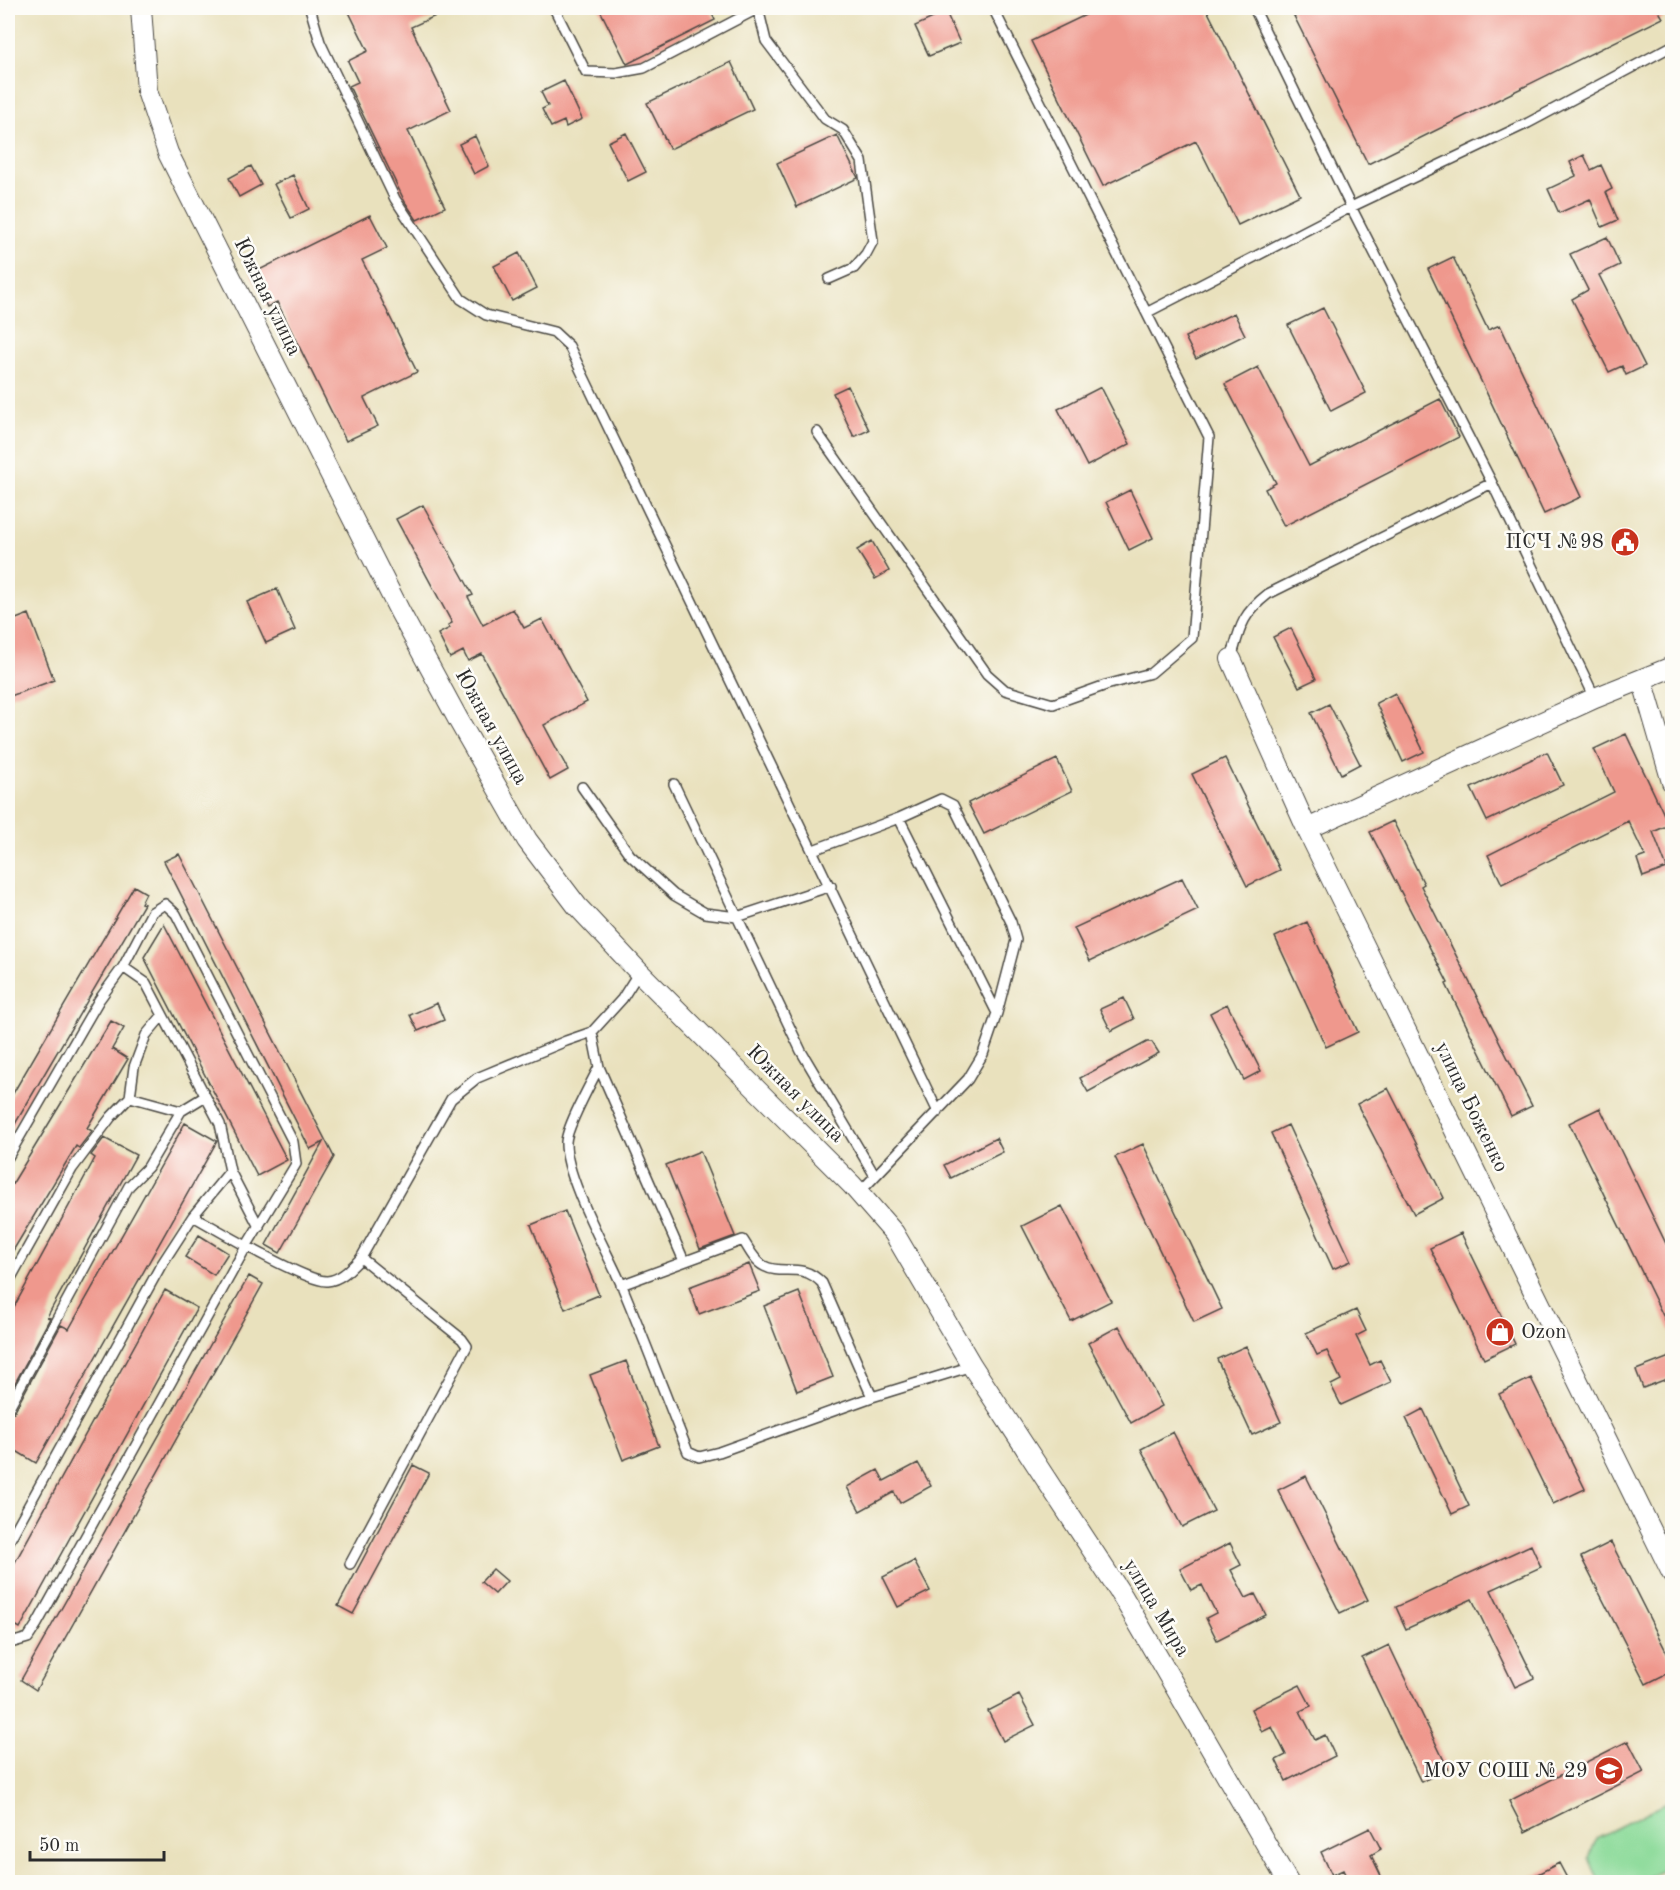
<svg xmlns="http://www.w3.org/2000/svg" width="1680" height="1890" viewBox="0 0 1680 1890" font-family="'Old Standard TT',serif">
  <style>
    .green { fill: #8bda99; stroke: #5b8262; stroke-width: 1.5 }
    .building { fill: #ef988d }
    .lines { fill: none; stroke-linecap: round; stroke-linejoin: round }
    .lane-casing { stroke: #484641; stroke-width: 12 }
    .street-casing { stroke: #484641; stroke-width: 22 }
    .lane { stroke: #fff; stroke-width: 9 }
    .street { stroke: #fff; stroke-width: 20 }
    .labels { text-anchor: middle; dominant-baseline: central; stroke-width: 5; stroke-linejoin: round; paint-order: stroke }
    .street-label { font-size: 21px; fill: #2b2b2b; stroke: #fdfcf7 }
    .poi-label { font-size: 21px; fill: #2b2b2b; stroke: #fdfcf7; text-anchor: end }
  </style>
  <rect width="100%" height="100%" fill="#fdfcf7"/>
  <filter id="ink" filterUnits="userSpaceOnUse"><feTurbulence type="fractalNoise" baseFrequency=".0167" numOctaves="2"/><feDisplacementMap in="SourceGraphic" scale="12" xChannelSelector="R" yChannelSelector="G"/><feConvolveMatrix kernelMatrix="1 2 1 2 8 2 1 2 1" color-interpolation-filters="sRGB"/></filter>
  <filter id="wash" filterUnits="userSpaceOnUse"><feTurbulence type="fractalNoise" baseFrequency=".008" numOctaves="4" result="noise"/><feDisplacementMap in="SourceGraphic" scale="24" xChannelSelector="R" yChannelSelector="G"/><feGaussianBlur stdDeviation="1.35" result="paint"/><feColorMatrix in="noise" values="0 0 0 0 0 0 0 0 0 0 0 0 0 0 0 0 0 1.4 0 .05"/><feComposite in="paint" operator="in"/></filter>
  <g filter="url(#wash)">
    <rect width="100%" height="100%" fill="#e9e1bd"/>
    <path class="green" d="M 1672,1800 L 1672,1866 L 1638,1882 L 1600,1882 L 1589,1859 L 1596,1838 Z"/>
    <g id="blocks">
      <path class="building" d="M 347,8 L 453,8 L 411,27 L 451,110 L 408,131 L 445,207 L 417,220 L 405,202 L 349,86 L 358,82 L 348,61 L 368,51 Z
        M 599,8 L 709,8 L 715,20 L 627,64 Z
        M 1100,8 L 1206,8 L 1300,195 L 1238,225 L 1196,141 L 1103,186 L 1031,41 Z
        M 1290,8 L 1657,8 L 1663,18 L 1368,164 Z
        M 946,12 L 960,43 L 929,56 L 915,26 Z
        M 731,62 L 753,109 L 670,149 L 647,103 Z
        M 564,81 L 582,119 L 566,127 L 564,121 L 551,127 L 542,109 L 548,106 L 541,92 Z
        M 626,133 L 646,172 L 628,181 L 608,142 Z
        M 837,135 L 858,178 L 797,207 L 777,163 Z
        M 475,136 L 489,166 L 474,174 L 459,144 Z
        M 1584,155 L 1591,170 L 1601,165 L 1612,189 L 1606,192 L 1618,220 L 1602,227 L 1590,199 L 1559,213 L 1548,189 L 1576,176 L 1570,162 Z
        M 251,166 L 261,185 L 239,197 L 229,178 Z
        M 293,175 L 309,209 L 291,218 L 274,184 Z
        M 370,215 L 387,248 L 362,260 L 417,372 L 364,398 L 378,426 L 346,441 L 277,302 L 267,307 L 251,274 Z
        M 1607,237 L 1620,265 L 1599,275 L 1645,366 L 1626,375 L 1622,366 L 1609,372 L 1572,299 L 1588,290 L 1570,254 Z
        M 519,253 L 537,288 L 512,301 L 494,266 Z
        M 1453,257 L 1488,330 L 1500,325 L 1581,497 L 1544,514 L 1428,269 Z
        M 1323,308 L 1366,393 L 1331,411 L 1288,325 Z
        M 1234,313 L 1245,335 L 1196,359 L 1185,337 Z
        M 1258,367 L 1309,466 L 1440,399 L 1459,437 L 1284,526 L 1265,489 L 1276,483 L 1225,384 Z
        M 848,386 L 869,430 L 854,437 L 833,393 Z
        M 1101,387 L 1130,444 L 1087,466 L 1058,409 Z
        M 1130,490 L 1153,538 L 1129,550 L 1106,502 Z
        M 423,505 L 473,595 L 468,597 L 483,625 L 513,609 L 524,628 L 542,619 L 587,702 L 544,725 L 568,770 L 550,780 L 482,654 L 468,661 L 463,651 L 450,658 L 438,634 L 450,628 L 448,625 L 452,623 L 396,519 Z
        M 872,541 L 889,571 L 875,579 L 857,550 Z
        M 277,589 L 295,630 L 266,643 L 247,602 Z
        M 29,614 L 54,680 L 8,697 L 8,622 Z
        M 1291,628 L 1316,679 L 1299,687 L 1273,637 Z
        M 1395,693 L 1424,752 L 1403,762 L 1376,703 Z
        M 1329,704 L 1360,764 L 1341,774 L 1311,713 Z
        M 1626,734 L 1669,825 L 1653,832 L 1667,868 L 1643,877 L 1637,859 L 1645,856 L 1628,821 L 1502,884 L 1488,855 L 1614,792 L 1594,749 Z
        M 1547,752 L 1563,785 L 1487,821 L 1471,788 Z
        M 1225,758 L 1280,870 L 1247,886 L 1192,774 Z
        M 1057,759 L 1072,791 L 984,834 L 968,803 Z
        M 1393,821 L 1424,884 L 1421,886 L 1532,1106 L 1511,1116 L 1446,984 L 1448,983 L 1370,832 Z
        M 179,854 L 334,1157 L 280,1253 L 266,1245 L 323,1142 L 310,1149 L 164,861 Z
        M 1182,878 L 1198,910 L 1090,961 L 1074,928 Z
        M 134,886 L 146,893 L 141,903 L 144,904 L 8,1136 L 8,1102 Z
        M 1307,922 L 1358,1032 L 1326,1047 L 1275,937 Z
        M 164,924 L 287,1160 L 257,1176 L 144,957 Z
        M 1124,998 L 1134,1019 L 1111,1031 L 1100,1009 Z
        M 437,1003 L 444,1020 L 418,1031 L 410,1015 Z
        M 1227,1004 L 1261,1071 L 1244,1080 L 1210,1013 Z
        M 111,1021 L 124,1028 L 112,1049 L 128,1059 L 87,1128 L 92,1131 L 79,1148 L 76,1146 L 8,1259 L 8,1191 Z
        M 1147,1042 L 1152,1042 L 1159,1053 L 1088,1092 L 1080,1078 Z
        M 1388,1088 L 1444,1198 L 1414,1214 L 1357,1104 Z
        M 1600,1108 L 1672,1256 L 1672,1334 L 1569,1123 Z
        M 185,1123 L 217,1141 L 36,1463 L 8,1446 L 8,1416 L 14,1412 L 61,1325 L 69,1329 Z
        M 1288,1125 L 1351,1261 L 1333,1269 L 1271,1133 Z
        M 104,1138 L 136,1155 L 47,1317 L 50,1318 L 8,1396 L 8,1318 L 95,1158 L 91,1155 Z
        M 996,1138 L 1003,1152 L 951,1178 L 944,1165 Z
        M 1143,1144 L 1222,1309 L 1194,1322 L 1115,1157 Z
        M 700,1151 L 735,1236 L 700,1249 L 666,1165 Z
        M 1062,1206 L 1111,1301 L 1071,1321 L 1022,1226 Z
        M 565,1211 L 599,1295 L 565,1309 L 531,1225 Z
        M 1461,1233 L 1515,1344 L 1484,1359 L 1430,1248 Z
        M 199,1235 L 228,1253 L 214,1275 L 185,1257 Z
        M 749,1264 L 760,1291 L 699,1314 L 689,1287 Z
        M 249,1276 L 263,1284 L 36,1690 L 21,1680 Z
        M 165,1290 L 197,1308 L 20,1628 L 8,1621 L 8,1575 Z
        M 799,1292 L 833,1377 L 797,1391 L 764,1306 Z
        M 1356,1310 L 1366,1331 L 1356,1336 L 1370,1365 L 1380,1360 L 1391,1382 L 1341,1405 L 1331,1385 L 1341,1380 L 1327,1351 L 1317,1355 L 1306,1333 Z
        M 1119,1326 L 1162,1406 L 1131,1423 L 1088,1343 Z
        M 1246,1346 L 1281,1422 L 1252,1435 L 1217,1359 Z
        M 1672,1356 L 1672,1377 L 1643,1388 L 1636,1370 Z
        M 626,1361 L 659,1446 L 623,1460 L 590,1375 Z
        M 1531,1378 L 1585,1489 L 1553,1504 L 1499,1394 Z
        M 1423,1409 L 1469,1506 L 1452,1514 L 1406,1418 Z
        M 1173,1432 L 1214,1511 L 1182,1527 L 1141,1449 Z
        M 918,1463 L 931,1486 L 900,1503 L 894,1492 L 860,1511 L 847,1487 L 878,1470 L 884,1481 Z
        M 413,1465 L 429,1473 L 353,1614 L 338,1606 Z
        M 1306,1476 L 1368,1600 L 1340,1613 L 1278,1490 Z
        M 1611,1542 L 1672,1663 L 1672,1671 L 1646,1684 L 1581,1557 Z
        M 1230,1543 L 1241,1565 L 1231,1570 L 1246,1598 L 1255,1594 L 1266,1615 L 1217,1640 L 1206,1618 L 1216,1613 L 1202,1585 L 1191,1590 L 1180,1569 Z
        M 1531,1545 L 1541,1567 L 1491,1590 L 1534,1678 L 1515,1687 L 1472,1599 L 1406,1629 L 1396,1607 Z
        M 914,1561 L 930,1591 L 898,1607 L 883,1577 Z
        M 493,1569 L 507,1581 L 495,1594 L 481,1582 Z
        M 1389,1645 L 1448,1769 L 1421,1782 L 1362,1658 Z
        M 1300,1685 L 1311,1706 L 1300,1711 L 1315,1740 L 1325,1735 L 1335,1756 L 1286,1781 L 1276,1760 L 1286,1755 L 1272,1727 L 1262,1732 L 1251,1709 Z
        M 1019,1695 L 1035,1725 L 1003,1741 L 988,1711 Z
        M 1628,1741 L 1644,1772 L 1525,1832 L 1509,1801 Z
        M 1370,1828 L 1381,1849 L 1371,1855 L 1384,1882 L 1349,1882 L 1343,1870 L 1332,1875 L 1321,1852 Z
        M 1559,1863 L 1569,1882 L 1522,1882 Z"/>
    </g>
  </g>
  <g filter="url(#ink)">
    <use href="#blocks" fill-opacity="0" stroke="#484641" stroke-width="1.5"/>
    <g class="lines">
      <g class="lane-casing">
        <path id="lane" d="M 310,8 L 320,42 L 395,199 L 461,299 L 486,315 L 554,332 L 569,346 L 938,1112
          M 554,8 L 586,72 L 616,73 L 644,68 L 759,8
          M 758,8 L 766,41 L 825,119 L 843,130 L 862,161 L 873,241 L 866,254 L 854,268 L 829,279
          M 1254,8 L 1351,207 L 1492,483 L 1595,698
          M 1148,312 L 1351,207 L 1528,123 L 1672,46
          M 817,432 L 987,674 L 1005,690 L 1053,704 L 1106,685 L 1151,673 L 1192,638 L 1209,437 L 993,8
          M 1231,659 C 1240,628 1241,615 1268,594 L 1492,483
          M 674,784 L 801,1051 L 875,1176
          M 582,787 L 630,855 L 674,895 L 705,913 L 737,917 L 831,886
          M 899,818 L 997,1013
          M 813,850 L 899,818 L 941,799 L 953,805 L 1011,922 L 1016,940 L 997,1013 L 983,1054 L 968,1079 L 859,1193
          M 592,1032 L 599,1067 L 684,1261
          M 599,1067 C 591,1083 567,1126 566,1142 C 565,1178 607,1251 622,1286 C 645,1341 666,1397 688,1452 L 699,1457 L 719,1452 L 872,1397 L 972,1366
          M 130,1097 L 181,1111
          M 8,1157 L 99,1000 L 123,967 L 152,912 L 165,904 L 176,914 L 293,1142 L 296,1164 L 247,1245 L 37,1624 L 28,1638 L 14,1642 L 8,1638
          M 230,1171 L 259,1227
          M 193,1216 C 216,1229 306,1282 327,1281 C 341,1280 351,1268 361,1258 L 451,1099 L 477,1078 L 566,1041 L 592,1032 L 622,999 L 639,972
          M 8,1283 L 72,1169 L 111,1117 L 130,1097 L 134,1067 L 146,1035 L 162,1016
          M 621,1285 L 743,1240 C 749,1249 754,1261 764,1266 C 782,1276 801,1261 822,1283 L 872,1397
          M 8,1409 L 129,1186 L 148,1167 L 181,1111 L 204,1097
          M 8,1543 L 160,1267 L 193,1216 L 230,1171 L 220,1124 L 146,983 L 123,967
          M 350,1564 L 467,1346 L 462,1339 L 361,1258"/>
      </g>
      <g class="street-casing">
        <path id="street" d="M 141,8 L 147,91 L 168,153 L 400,612 L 459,721 L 527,840 L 577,906 L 639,972 L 852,1185 L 894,1233 L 972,1366 L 1123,1597 L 1288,1882
          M 1231,659 L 1307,829 L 1672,1573
          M 1642,679 L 1672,782
          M 1307,829 L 1595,698 L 1672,667"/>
      </g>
      <use href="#lane" class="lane"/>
      <use href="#street" class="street"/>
    </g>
  </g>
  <defs>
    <g id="civic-disc" transform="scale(1.5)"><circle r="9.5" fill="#c8321e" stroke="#fdfcf7"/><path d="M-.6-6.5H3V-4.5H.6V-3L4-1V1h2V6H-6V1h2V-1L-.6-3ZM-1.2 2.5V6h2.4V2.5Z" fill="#fff"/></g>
    <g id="shop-disc" transform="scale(1.5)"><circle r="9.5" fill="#c8321e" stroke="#fdfcf7"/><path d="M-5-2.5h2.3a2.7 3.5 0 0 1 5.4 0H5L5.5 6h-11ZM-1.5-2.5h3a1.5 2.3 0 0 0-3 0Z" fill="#fff"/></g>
    <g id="school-disc" transform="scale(1.5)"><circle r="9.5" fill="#c8321e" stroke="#fdfcf7"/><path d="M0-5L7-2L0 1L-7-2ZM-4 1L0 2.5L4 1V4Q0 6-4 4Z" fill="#fff"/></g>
  </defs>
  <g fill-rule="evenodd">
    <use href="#civic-disc" x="1625" y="542"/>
    <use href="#shop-disc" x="1500" y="1332"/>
    <use href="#school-disc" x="1609" y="1771"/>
  </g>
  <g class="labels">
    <g class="street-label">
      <text transform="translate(267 297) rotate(64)">Южная улица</text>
      <text transform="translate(491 727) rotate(61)">Южная улица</text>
      <text transform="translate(795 1094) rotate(45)">Южная улица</text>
      <text transform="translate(1471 1107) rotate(64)">улица Боженко</text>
      <text transform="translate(1156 1608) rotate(59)">улица Мира</text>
    </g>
    <g class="poi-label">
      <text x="1604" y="542">ПСЧ №98</text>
      <text x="1521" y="1332" text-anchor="start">Ozon</text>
      <text x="1588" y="1771">МОУ СОШ № 29</text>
    </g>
  </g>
  <rect width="1680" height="1890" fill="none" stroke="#fdfcf7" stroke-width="30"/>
  <path d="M30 1851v9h134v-9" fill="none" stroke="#2b2b2b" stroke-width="3"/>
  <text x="39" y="1851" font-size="18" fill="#2b2b2b" stroke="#fdfcf7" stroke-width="4.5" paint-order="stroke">50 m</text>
</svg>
